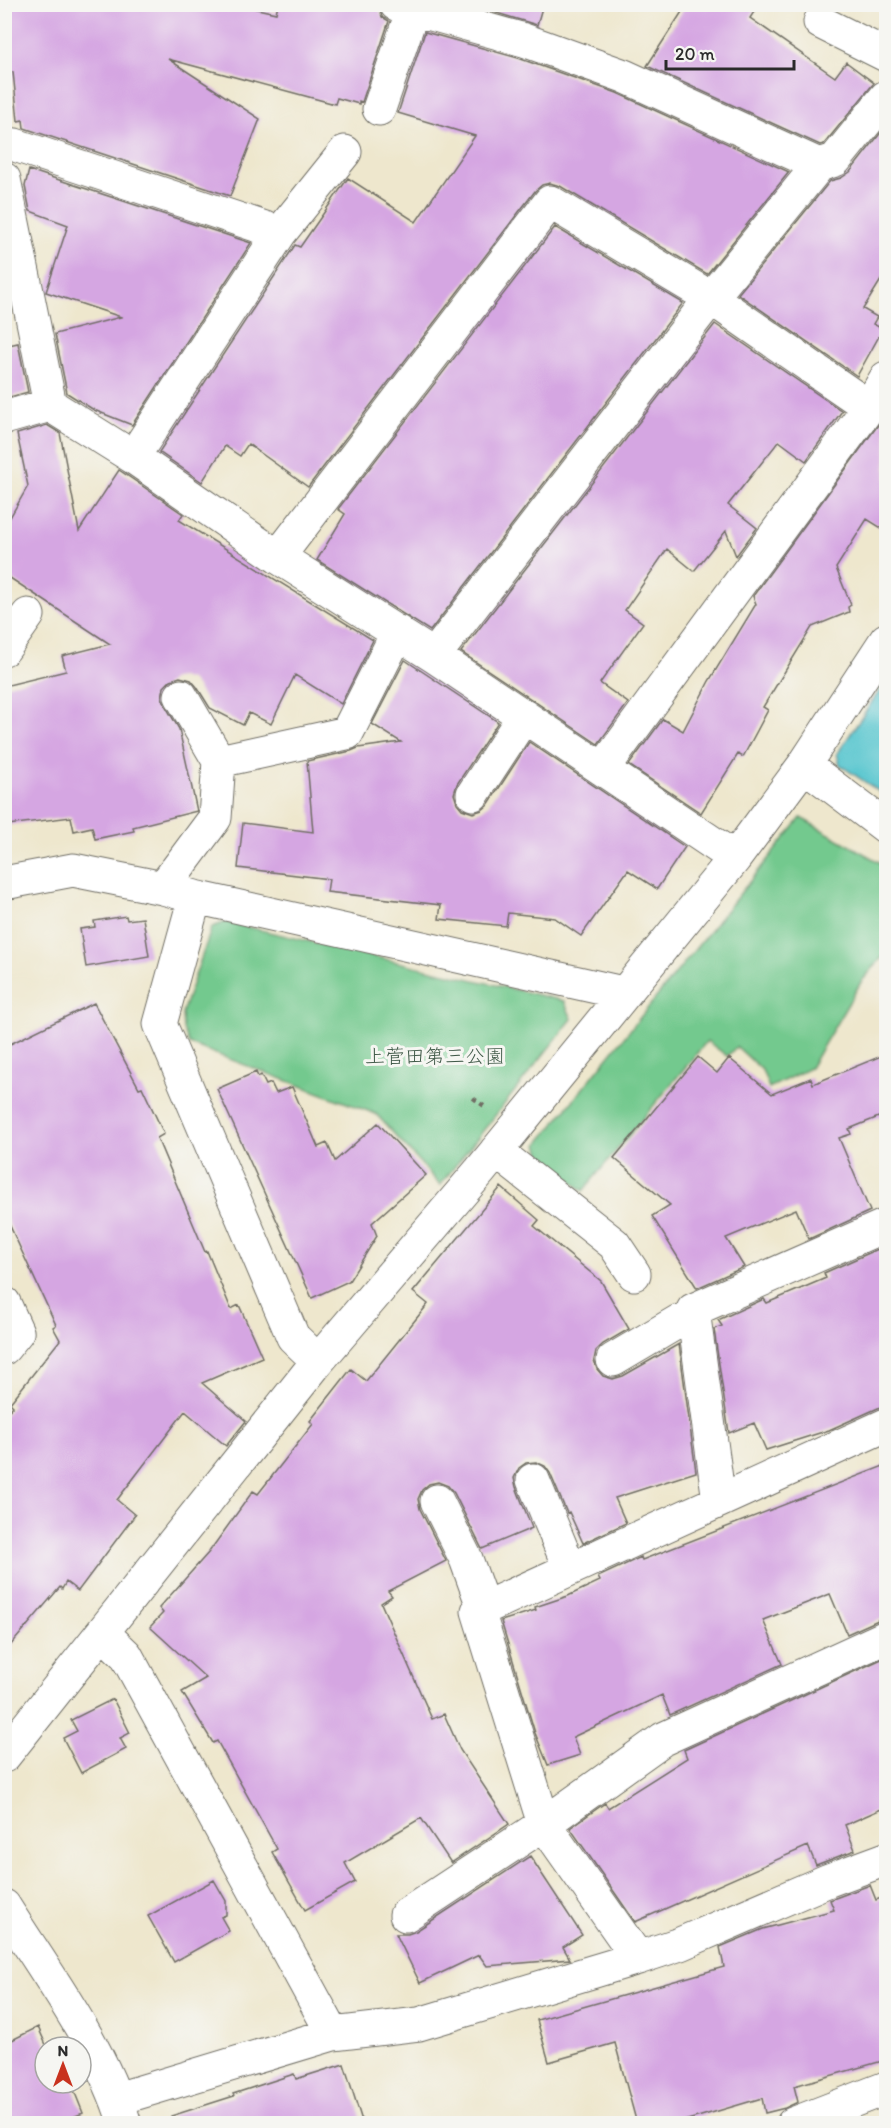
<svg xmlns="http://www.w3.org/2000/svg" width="891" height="2128" viewBox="0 0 891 2128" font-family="Itim,'Klee One',sans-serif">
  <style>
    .green { fill: #73c98e; stroke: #4f7a5c; stroke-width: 1.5 }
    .water { fill: #59c6cf; stroke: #42787d; stroke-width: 1.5 }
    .building { fill: #d5a6e2 }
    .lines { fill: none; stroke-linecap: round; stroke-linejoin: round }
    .minor-casing { stroke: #6f6d64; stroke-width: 35 }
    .path { stroke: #6f6d64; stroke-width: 4; stroke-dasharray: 4.5 4.5; stroke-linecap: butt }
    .minor { stroke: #fff; stroke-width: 33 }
    .labels { text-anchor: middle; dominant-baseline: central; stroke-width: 6; stroke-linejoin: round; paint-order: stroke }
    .park-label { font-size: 20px; fill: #415a49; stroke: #f6f6f2 }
  </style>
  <rect width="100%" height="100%" fill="#f6f6f2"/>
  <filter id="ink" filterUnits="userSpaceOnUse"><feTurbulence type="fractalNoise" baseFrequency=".0167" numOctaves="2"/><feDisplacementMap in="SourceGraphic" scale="12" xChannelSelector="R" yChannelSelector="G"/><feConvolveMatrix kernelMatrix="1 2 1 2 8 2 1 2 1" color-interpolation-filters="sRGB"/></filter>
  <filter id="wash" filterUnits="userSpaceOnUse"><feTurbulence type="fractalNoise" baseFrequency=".008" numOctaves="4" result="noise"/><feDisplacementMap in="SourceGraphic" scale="24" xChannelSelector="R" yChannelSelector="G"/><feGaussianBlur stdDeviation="1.35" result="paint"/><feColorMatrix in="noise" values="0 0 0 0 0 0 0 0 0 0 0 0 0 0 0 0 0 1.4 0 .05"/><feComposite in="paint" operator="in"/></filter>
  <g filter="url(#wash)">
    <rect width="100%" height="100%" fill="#eee7cd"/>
    <path class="green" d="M 801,818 L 886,866 L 886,953 L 861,982 L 810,1068 L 769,1088 L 762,1070 L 737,1047 L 727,1056 L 707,1041 L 583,1191 L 541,1154 L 538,1144 Z
      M 226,922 L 564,1001 L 572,1019 L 440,1185 L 376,1114 L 189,1044 L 183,1029 L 182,1013 L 212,927 Z"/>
    <path class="water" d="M 886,681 L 886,796 L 840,765 L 837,754 Z"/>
    <g id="blocks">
      <path class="building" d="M 4,4 L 234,4 L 276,13 L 278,4 L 378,4 L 382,17 L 389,21 L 362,102 L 359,101 L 359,104 L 337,98 L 335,104 L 168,59 L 260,119 L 230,196 L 24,128 L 23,120 L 18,121 L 13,72 L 4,74 Z
        M 467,4 L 543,4 L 537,25 Z
        M 687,4 L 759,4 L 750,18 L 835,77 L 846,62 L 874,83 L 824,144 L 820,145 L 647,66 Z
        M 425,32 L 518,58 L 617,93 L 789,172 L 707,274 L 560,186 L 550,183 L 542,185 L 535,191 L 308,487 L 248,444 L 240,456 L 225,446 L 202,482 L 159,452 L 295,245 L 300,247 L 348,178 L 416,222 L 475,136 L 398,113 Z
        M 886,126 L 886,272 L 863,309 L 877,317 L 873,324 L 883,329 L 857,376 L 738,294 L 830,181 L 841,178 L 850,172 Z
        M 29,170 L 251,243 L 132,425 L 94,410 L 67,393 L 55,334 L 121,317 L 46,292 L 68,225 L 30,211 L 25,186 Z
        M 555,227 L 683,303 L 430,631 L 317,560 L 345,514 L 338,509 Z
        M 715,324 L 842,411 L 806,461 L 779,441 L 728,505 L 757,528 L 736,556 L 726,531 L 694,571 L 667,549 L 625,610 L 643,623 L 600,683 L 628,703 L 598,744 L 461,652 Z
        M 18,343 L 28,392 L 10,397 L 4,371 L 4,346 Z
        M 886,414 L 886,531 L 867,519 L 836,568 L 851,605 L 848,607 L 849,612 L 812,627 L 763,707 L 768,710 L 743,757 L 738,754 L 701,813 L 629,765 L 663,719 L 683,731 L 709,681 L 756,604 L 753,596 Z
        M 47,425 L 60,433 L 79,531 L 119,470 L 183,514 L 179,520 L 373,640 L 341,704 L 295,675 L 271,724 L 249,713 L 243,725 L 210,708 L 197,687 L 191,680 L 180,677 L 171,680 L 164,687 L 162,697 L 165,705 L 179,729 L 197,811 L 133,827 L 134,831 L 95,839 L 92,827 L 74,831 L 71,817 L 8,825 L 4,797 L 4,686 L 66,671 L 62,656 L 110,644 L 4,574 L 4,528 L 28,486 L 17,434 Z
        M 405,660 L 498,722 L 457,784 L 454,794 L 457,803 L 462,809 L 473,813 L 482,810 L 488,805 L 529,742 L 685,847 L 657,889 L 628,870 L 581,936 L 555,918 L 508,913 L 506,926 L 439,919 L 441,905 L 327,892 L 329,879 L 238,868 L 243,823 L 313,832 L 307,761 L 351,751 L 358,748 L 401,742 L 372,724 Z
        M 126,916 L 127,920 L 143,918 L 149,956 L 86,967 L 80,929 L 95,927 L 94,921 Z
        M 94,1003 L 139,1088 L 142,1087 L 164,1134 L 157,1138 L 205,1252 L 207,1251 L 231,1309 L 239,1305 L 262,1357 L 202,1383 L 246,1421 L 226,1446 L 185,1411 L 117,1500 L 135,1515 L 78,1591 L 66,1582 L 62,1589 L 60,1587 L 4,1653 L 4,1416 L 13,1406 L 10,1403 L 60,1340 L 53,1327 L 56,1325 L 4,1213 L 4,1047 Z
        M 886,1054 L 886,1114 L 849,1129 L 851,1134 L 839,1138 L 870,1211 L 809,1239 L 796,1209 L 726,1238 L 744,1267 L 697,1288 L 652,1216 L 670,1205 L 614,1158 L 698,1057 L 717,1073 L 729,1058 L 772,1094 L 811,1078 L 813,1084 Z
        M 256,1072 L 258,1077 L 261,1075 L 266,1085 L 271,1083 L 276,1093 L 292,1087 L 318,1147 L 327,1143 L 335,1161 L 378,1123 L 426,1175 L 372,1223 L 377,1236 L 349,1281 L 312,1298 L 217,1089 Z
        M 501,1187 L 539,1220 L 534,1226 L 601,1281 L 629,1329 L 603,1344 L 596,1351 L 594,1360 L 597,1369 L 603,1376 L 613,1379 L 623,1376 L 679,1344 L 696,1472 L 615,1498 L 626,1523 L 583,1543 L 569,1512 L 567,1513 L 550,1473 L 545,1466 L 536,1462 L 526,1463 L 519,1468 L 514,1478 L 516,1487 L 532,1528 L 482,1549 L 454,1493 L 448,1486 L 438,1482 L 429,1484 L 422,1490 L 418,1499 L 420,1509 L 446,1561 L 388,1591 L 392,1596 L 381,1603 L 432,1719 L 444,1714 L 460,1750 L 509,1824 L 451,1863 L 421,1818 L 345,1863 L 355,1882 L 305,1910 L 272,1852 L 277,1849 L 217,1741 L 213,1743 L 182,1692 L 206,1678 L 150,1627 L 163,1613 L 159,1608 L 209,1552 L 253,1491 L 258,1494 L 313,1424 L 310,1421 L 351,1369 L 366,1381 L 428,1304 L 413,1292 Z
        M 885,1246 L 886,1406 L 878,1408 L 829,1430 L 766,1450 L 754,1423 L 729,1433 L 714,1329 L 722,1326 L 718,1320 L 764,1299 L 767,1303 L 793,1292 L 826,1278 L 824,1273 Z
        M 886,1465 L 886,1618 L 878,1620 L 847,1634 L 830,1594 L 763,1620 L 782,1664 L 670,1715 L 662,1695 L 573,1737 L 580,1755 L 548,1765 L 535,1733 L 501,1621 L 536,1610 L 535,1607 L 568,1596 L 600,1581 L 598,1577 L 641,1557 L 642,1560 Z
        M 886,1657 L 886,1807 L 845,1825 L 855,1850 L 816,1865 L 808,1846 L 635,1922 L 570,1828 L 605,1803 L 608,1808 L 687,1758 L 684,1750 Z
        M 113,1699 L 130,1733 L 120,1738 L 126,1749 L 81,1773 L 63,1738 L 77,1731 L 71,1720 Z
        M 530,1856 L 582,1935 L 563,1947 L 570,1959 L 487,1966 L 479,1955 L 420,1983 L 396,1934 L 408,1934 L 416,1931 Z
        M 214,1880 L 226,1901 L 226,1915 L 221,1917 L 229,1931 L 174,1962 L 148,1916 Z
        M 870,1885 L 876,1900 L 886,1896 L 886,2060 L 794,2086 L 798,2102 L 785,2108 L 765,2113 L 762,2098 L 674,2124 L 637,2124 L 615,2043 L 549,2062 L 537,2020 L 724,1967 L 720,1947 L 763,1929 L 834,1910 L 830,1900 Z
        M 38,2027 L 47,2047 L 45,2047 L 45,2083 L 71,2083 L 83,2113 L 56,2124 L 4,2124 L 4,2044 Z
        M 344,2064 L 363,2124 L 172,2124 L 171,2116 L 234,2096 L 233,2094 L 294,2074 L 296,2079 Z"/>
    </g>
  </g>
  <g filter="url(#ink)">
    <use href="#blocks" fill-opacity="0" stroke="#6f6d64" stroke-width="1.5"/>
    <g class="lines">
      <g class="minor-casing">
        <path id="minor" d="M 396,4 L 524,40 L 624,76 L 819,165 L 711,298 L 434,656
          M 820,22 L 886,55
          M 379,109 L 413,9
          M 4,144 L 15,145 L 280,233
          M 819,165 L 835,160 L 886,97
          M 4,179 L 50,405 L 133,457 L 278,557 L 434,656 L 735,858
          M 4,418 L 50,405
          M 133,457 L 280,233 L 345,152
          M 278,557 L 550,202 L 711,298 L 869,407
          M 4,649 L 28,615
          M 181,696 L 219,761
          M 804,765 L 886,827
          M 603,769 L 869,407 L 886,378
          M 473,794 L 524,716
          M 4,883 L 73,870 L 163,888 L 195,897 L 623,993
          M 163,888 L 215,818 L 219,761 L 347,733 L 398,632
          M 195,897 L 160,1024 L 293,1337 L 318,1361
          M 496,1151 L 614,1244 L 634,1274
          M 4,1303 L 17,1332 L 4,1348
          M 613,1360 L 679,1321
          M 533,1480 L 570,1569
          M 437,1501 L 466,1559 L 484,1609
          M 719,1501 L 693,1310 L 886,1225
          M 103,1633 L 126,1655 L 333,2034
          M 4,1756 L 318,1361 L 480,1171 L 735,858 L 804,765 L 886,640
          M 4,1906 C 48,1976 100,2044 125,2124
          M 406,1915 L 544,1824 L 663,1739 L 886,1637
          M 638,1958 L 544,1824 L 478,1611 L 886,1425
          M 117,2099 L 333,2034 L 419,2024 L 638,1958 L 680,1944 L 829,1880 L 886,1859
          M 793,2124 L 886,2088"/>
      </g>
      <path class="path" d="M 473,1098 L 484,1106"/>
      <use href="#minor" class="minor"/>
    </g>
  </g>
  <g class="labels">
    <g class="park-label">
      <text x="435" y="1056">上菅田第三公園</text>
    </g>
  </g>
  <rect width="891" height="2128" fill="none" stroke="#f6f6f2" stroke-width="24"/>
  <g transform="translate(63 2065)"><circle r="28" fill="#f6f6f2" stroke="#a5a5a2" stroke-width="1.5"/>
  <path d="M0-4.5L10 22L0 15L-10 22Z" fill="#c8321e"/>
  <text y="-9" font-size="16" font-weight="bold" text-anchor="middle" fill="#2b2b2b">N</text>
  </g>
  <path d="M666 60v9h128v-9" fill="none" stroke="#2b2b2b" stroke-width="3"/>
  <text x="675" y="60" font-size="18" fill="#2b2b2b" stroke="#f6f6f2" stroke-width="4.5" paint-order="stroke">20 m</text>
</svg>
